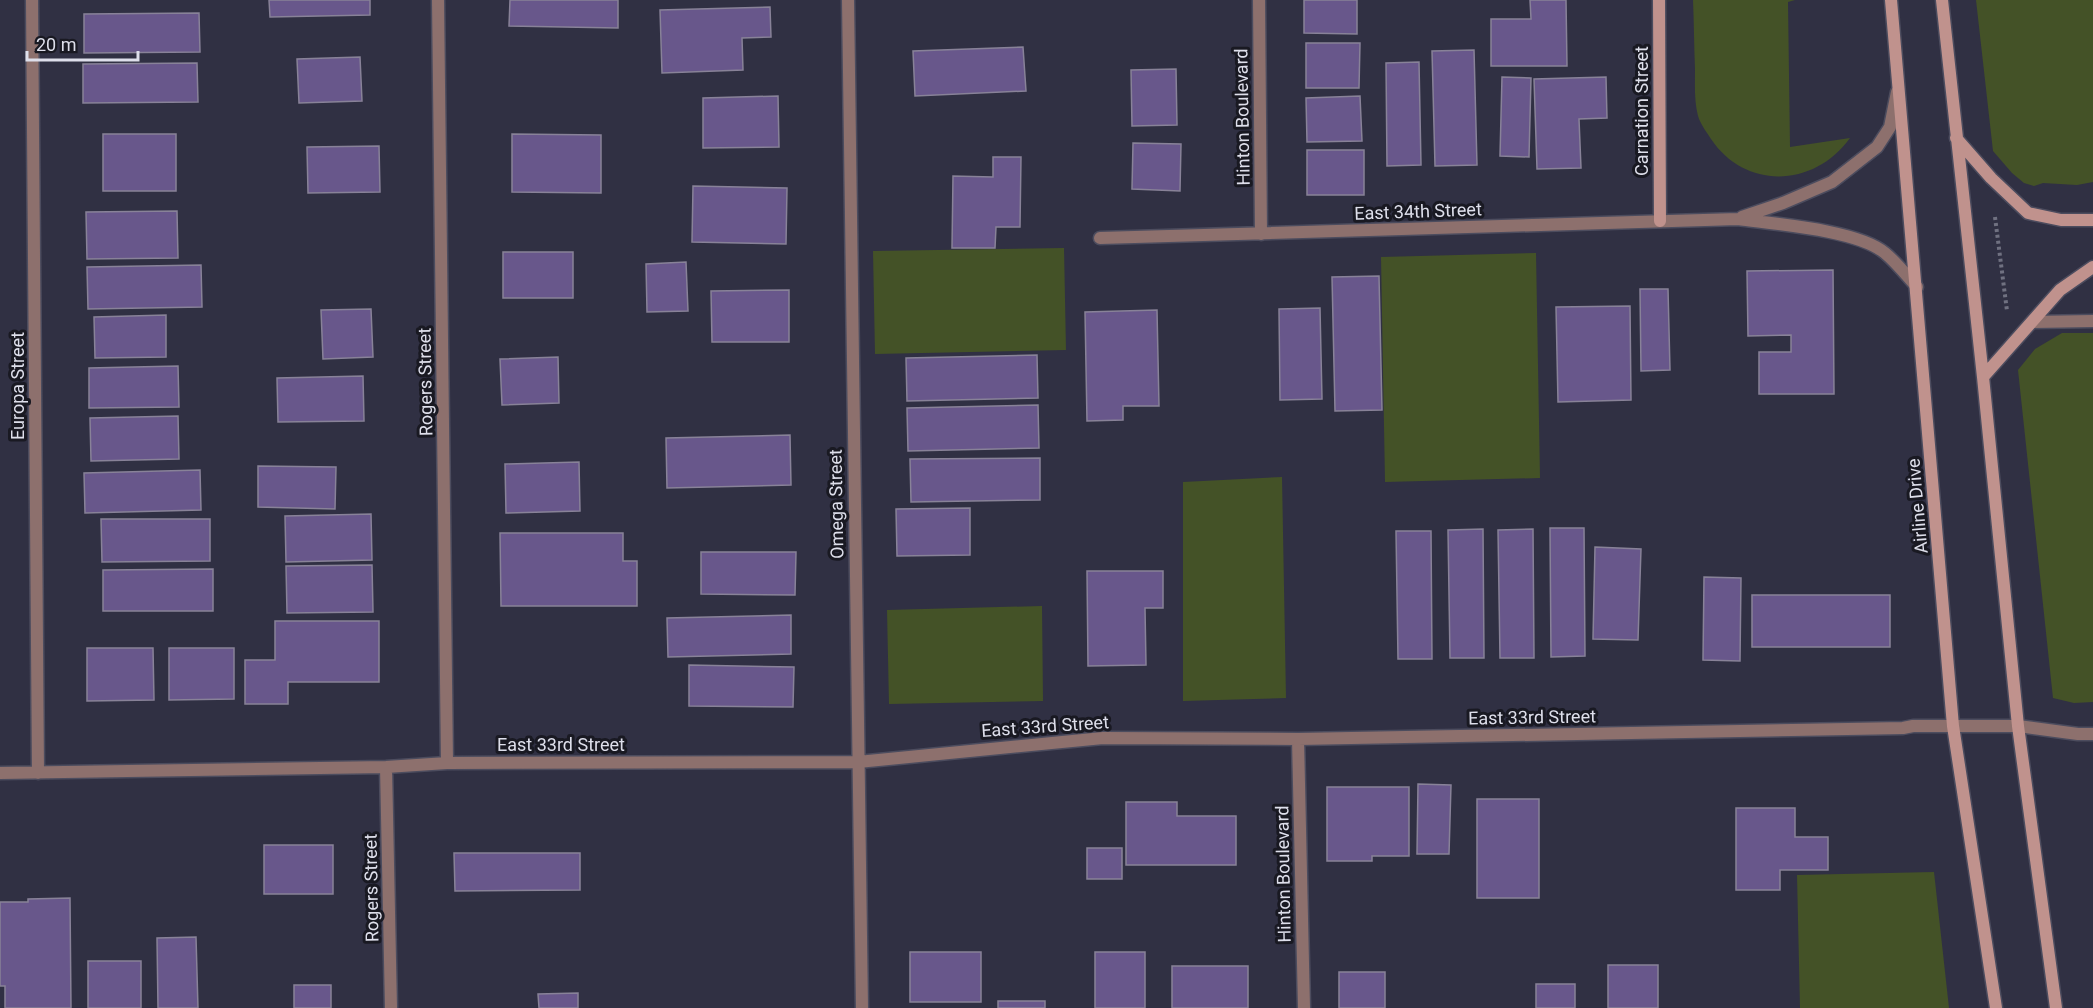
<svg xmlns="http://www.w3.org/2000/svg" width="2093" height="1008" viewBox="0 0 2093 1008" font-family="Roboto,sans-serif">
  <style>
    .green { fill: #445227 }
    .building { fill: #68578b; stroke: #888298; stroke-width: 1.5 }
    .lines { fill: none; stroke-linecap: round; stroke-linejoin: round }
    .street-casing { stroke: #4c4c5e; stroke-width: 15 }
    .secondary-casing { stroke: #4c4c5e; stroke-width: 15 }
    .path { stroke: #707181; stroke-width: 4; stroke-dasharray: 3 3; stroke-linecap: butt }
    .street { stroke: #8d706d; stroke-width: 12 }
    .secondary { stroke: #c0928d; stroke-width: 12 }
    .labels { text-anchor: middle; dominant-baseline: central; stroke-width: 6; stroke-linejoin: round; paint-order: stroke }
    .street-label { font-size: 18px; fill: #dedfeb; stroke: #191922 }
  </style>
  <rect width="100%" height="100%" fill="#303043"/>
  <path class="green" d="M 1693,0 L 1795,0 L 1788,2 L 1790,147 L 1850,138 C 1815,187 1746,191 1711,139 C 1707,133 1702,126 1699,119 C 1694,103 1695,86 1695,69 C 1694,46 1694,23 1693,0 Z
    M 1976,0 L 2093,0 L 2093,182 L 2077,185 L 2043,183 L 2034,186 L 2024,183 L 2012,173 L 1993,151 Z
    M 1064,248 L 1066,350 L 875,354 L 873,251 Z
    M 1536,253 L 1540,478 L 1385,482 L 1381,257 Z
    M 2062,333 L 2093,333 L 2093,702 L 2074,703 L 2053,698 L 2018,370 L 2035,349 Z
    M 1282,477 L 1286,698 L 1183,701 L 1183,482 Z
    M 1042,606 L 1043,701 L 889,704 L 887,610 Z
    M 1934,872 L 1949,1008 L 1800,1008 L 1797,875 Z"/>
  <path class="building" d="M 269,0 L 370,0 L 370,15 L 270,17 Z
    M 510,0 L 618,0 L 618,28 L 509,26 Z
    M 1304,0 L 1357,0 L 1357,34 L 1304,33 Z
    M 1530,0 L 1566,0 L 1567,66 L 1491,66 L 1491,19 L 1531,19 Z
    M 770,7 L 771,37 L 742,38 L 743,70 L 662,73 L 660,10 Z
    M 199,13 L 200,52 L 84,53 L 84,14 Z
    M 1306,43 L 1360,43 L 1359,88 L 1306,88 Z
    M 1023,47 L 1026,91 L 915,96 L 913,51 Z
    M 1474,50 L 1477,165 L 1435,166 L 1432,51 Z
    M 360,57 L 362,101 L 299,103 L 297,59 Z
    M 1419,62 L 1421,165 L 1387,166 L 1386,63 Z
    M 197,63 L 198,102 L 83,103 L 83,64 Z
    M 1176,69 L 1177,125 L 1132,126 L 1131,70 Z
    M 1502,77 L 1531,78 L 1529,157 L 1500,156 Z
    M 1606,77 L 1607,118 L 1579,119 L 1581,168 L 1537,169 L 1534,79 Z
    M 778,96 L 779,147 L 703,148 L 703,98 Z
    M 1360,96 L 1362,141 L 1307,142 L 1306,98 Z
    M 103,134 L 176,134 L 176,191 L 103,191 Z
    M 512,134 L 601,135 L 601,193 L 512,192 Z
    M 1133,143 L 1181,144 L 1180,191 L 1132,189 Z
    M 379,146 L 380,192 L 308,193 L 307,147 Z
    M 1307,150 L 1364,150 L 1364,195 L 1307,195 Z
    M 993,157 L 1021,157 L 1020,227 L 996,227 L 995,248 L 952,248 L 953,176 L 993,177 Z
    M 693,186 L 787,188 L 786,244 L 692,242 Z
    M 177,211 L 178,258 L 87,259 L 86,212 Z
    M 503,252 L 573,252 L 573,298 L 503,298 Z
    M 686,262 L 688,311 L 647,312 L 646,264 Z
    M 201,265 L 202,307 L 88,309 L 87,267 Z
    M 1833,270 L 1834,394 L 1759,394 L 1759,352 L 1791,352 L 1791,335 L 1748,336 L 1747,271 Z
    M 1379,276 L 1382,410 L 1335,411 L 1332,277 Z
    M 1640,289 L 1668,289 L 1670,370 L 1641,371 Z
    M 789,290 L 789,342 L 712,342 L 711,291 Z
    M 1630,306 L 1631,400 L 1558,402 L 1556,307 Z
    M 1320,308 L 1322,399 L 1280,400 L 1279,309 Z
    M 371,309 L 373,357 L 323,359 L 321,310 Z
    M 1157,310 L 1159,406 L 1123,406 L 1123,420 L 1087,421 L 1085,312 Z
    M 166,315 L 166,357 L 95,358 L 94,317 Z
    M 1037,355 L 1038,398 L 907,401 L 906,358 Z
    M 558,357 L 559,403 L 502,405 L 500,359 Z
    M 178,366 L 179,407 L 89,408 L 89,368 Z
    M 363,376 L 364,421 L 278,422 L 277,378 Z
    M 1038,405 L 1039,448 L 908,451 L 907,408 Z
    M 178,416 L 179,459 L 91,461 L 90,418 Z
    M 790,435 L 791,485 L 667,488 L 666,438 Z
    M 1040,458 L 1040,500 L 911,502 L 910,459 Z
    M 579,462 L 580,511 L 506,513 L 505,464 Z
    M 258,466 L 336,467 L 335,509 L 258,507 Z
    M 200,470 L 201,510 L 85,513 L 84,473 Z
    M 970,508 L 970,555 L 897,556 L 896,509 Z
    M 371,514 L 372,560 L 286,562 L 285,516 Z
    M 101,519 L 210,519 L 210,561 L 102,562 Z
    M 1550,528 L 1584,528 L 1585,656 L 1551,657 Z
    M 1483,529 L 1484,658 L 1450,658 L 1448,530 Z
    M 1533,529 L 1534,658 L 1500,658 L 1498,530 Z
    M 1396,531 L 1431,531 L 1432,659 L 1398,659 Z
    M 500,533 L 623,533 L 623,561 L 637,561 L 637,606 L 501,606 Z
    M 1595,547 L 1641,549 L 1638,640 L 1593,639 Z
    M 701,552 L 796,552 L 795,595 L 701,594 Z
    M 372,565 L 373,612 L 287,613 L 286,566 Z
    M 213,569 L 213,611 L 103,611 L 103,570 Z
    M 1087,571 L 1163,571 L 1163,608 L 1145,608 L 1146,665 L 1088,666 Z
    M 1704,577 L 1741,578 L 1740,661 L 1703,660 Z
    M 1752,595 L 1890,595 L 1890,647 L 1752,647 Z
    M 791,615 L 791,654 L 668,657 L 667,618 Z
    M 275,621 L 379,621 L 379,682 L 288,682 L 288,704 L 245,704 L 245,660 L 275,660 Z
    M 87,648 L 153,648 L 154,700 L 87,701 Z
    M 169,648 L 234,648 L 234,699 L 169,700 Z
    M 689,665 L 794,667 L 793,707 L 689,706 Z
    M 1418,784 L 1451,785 L 1449,854 L 1417,854 Z
    M 1327,787 L 1409,787 L 1409,856 L 1372,856 L 1372,861 L 1327,861 Z
    M 1477,799 L 1539,799 L 1539,898 L 1477,898 Z
    M 1126,802 L 1177,802 L 1177,816 L 1236,816 L 1236,865 L 1126,865 Z
    M 1736,808 L 1795,808 L 1795,837 L 1828,837 L 1828,870 L 1780,870 L 1780,890 L 1736,890 Z
    M 264,845 L 333,845 L 333,894 L 264,894 Z
    M 1087,848 L 1122,848 L 1122,879 L 1087,879 Z
    M 454,853 L 580,853 L 580,890 L 455,891 Z
    M 70,898 L 71,1008 L 5,1008 L 5,986 L 0,986 L 0,902 L 28,902 L 28,899 Z
    M 196,937 L 198,1008 L 158,1008 L 157,938 Z
    M 910,952 L 981,952 L 981,1002 L 910,1002 Z
    M 1095,952 L 1145,952 L 1145,1008 L 1095,1008 Z
    M 88,961 L 141,961 L 141,1008 L 88,1008 Z
    M 1608,965 L 1658,965 L 1658,1008 L 1608,1008 Z
    M 1172,966 L 1248,966 L 1248,1008 L 1172,1008 Z
    M 1339,972 L 1385,972 L 1385,1008 L 1339,1008 Z
    M 1536,984 L 1575,984 L 1575,1008 L 1536,1008 Z
    M 294,985 L 331,985 L 331,1008 L 294,1008 Z
    M 578,993 L 578,1008 L 539,1008 L 538,994 Z
    M 998,1001 L 1045,1001 L 1045,1008 L 998,1008 Z"/>
  <g class="lines">
    <g class="street-casing">
      <path id="street" d="M 32,0 L 38,773
        M 438,0 L 447,763
        M 848,0 L 862,1008
        M 1259,0 L 1261,234
        M 1742,217 L 1783,203 L 1832,182 L 1877,147 L 1890,127 L 1897,92
        M 1100,238 L 1738,219 C 1775,224 1858,230 1885,253 C 1897,263 1907,276 1917,287
        M 2033,322 L 2093,321
        M 1298,739 L 1304,1008
        M 386,767 L 391,1008
        M 0,773 L 386,767 L 447,763 L 858,762 L 1103,738 L 1298,739 L 1903,728 L 1913,726 L 2018,726 L 2078,734 L 2093,734"/>
    </g>
    <g class="secondary-casing">
      <path id="secondary" d="M 1659,0 L 1660,221
        M 1891,0 L 1953,726 L 1996,1008
        M 1942,0 L 1983,377 L 2018,726 L 2056,1008
        M 1956,138 L 1991,178 L 2028,213 L 2061,220 L 2093,220
        M 1983,377 L 2060,290 L 2093,267"/>
    </g>
    <path class="path" d="M 1995,217 L 2007,311"/>
    <use href="#street" class="street"/>
    <use href="#secondary" class="secondary"/>
  </g>
  <g class="labels">
    <g class="street-label">
      <text transform="translate(1641 111) rotate(-90)">Carnation Street</text>
      <text transform="translate(1242 117) rotate(-91)">Hinton Boulevard</text>
      <text transform="translate(1418 211) rotate(-2)">East 34th Street</text>
      <text transform="translate(425 382) rotate(-91)">Rogers Street</text>
      <text transform="translate(17 386) rotate(-90)">Europa Street</text>
      <text transform="translate(836 504) rotate(-91)">Omega Street</text>
      <text transform="translate(1917 506) rotate(-95)">Airline Drive</text>
      <text transform="translate(1532 717) rotate(-1)">East 33rd Street</text>
      <text transform="translate(1045 726) rotate(-4)">East 33rd Street</text>
      <text x="561" y="744">East 33rd Street</text>
      <text transform="translate(1283 874) rotate(-91)">Hinton Boulevard</text>
      <text transform="translate(371 888) rotate(-91)">Rogers Street</text>
    </g>
  </g>
  <path d="M27 51v9h111v-9" fill="none" stroke="#dedfeb" stroke-width="3"/>
  <text x="36" y="51" font-size="18" fill="#dedfeb" stroke="#191922" stroke-width="4.5" paint-order="stroke">20 m</text>
</svg>
